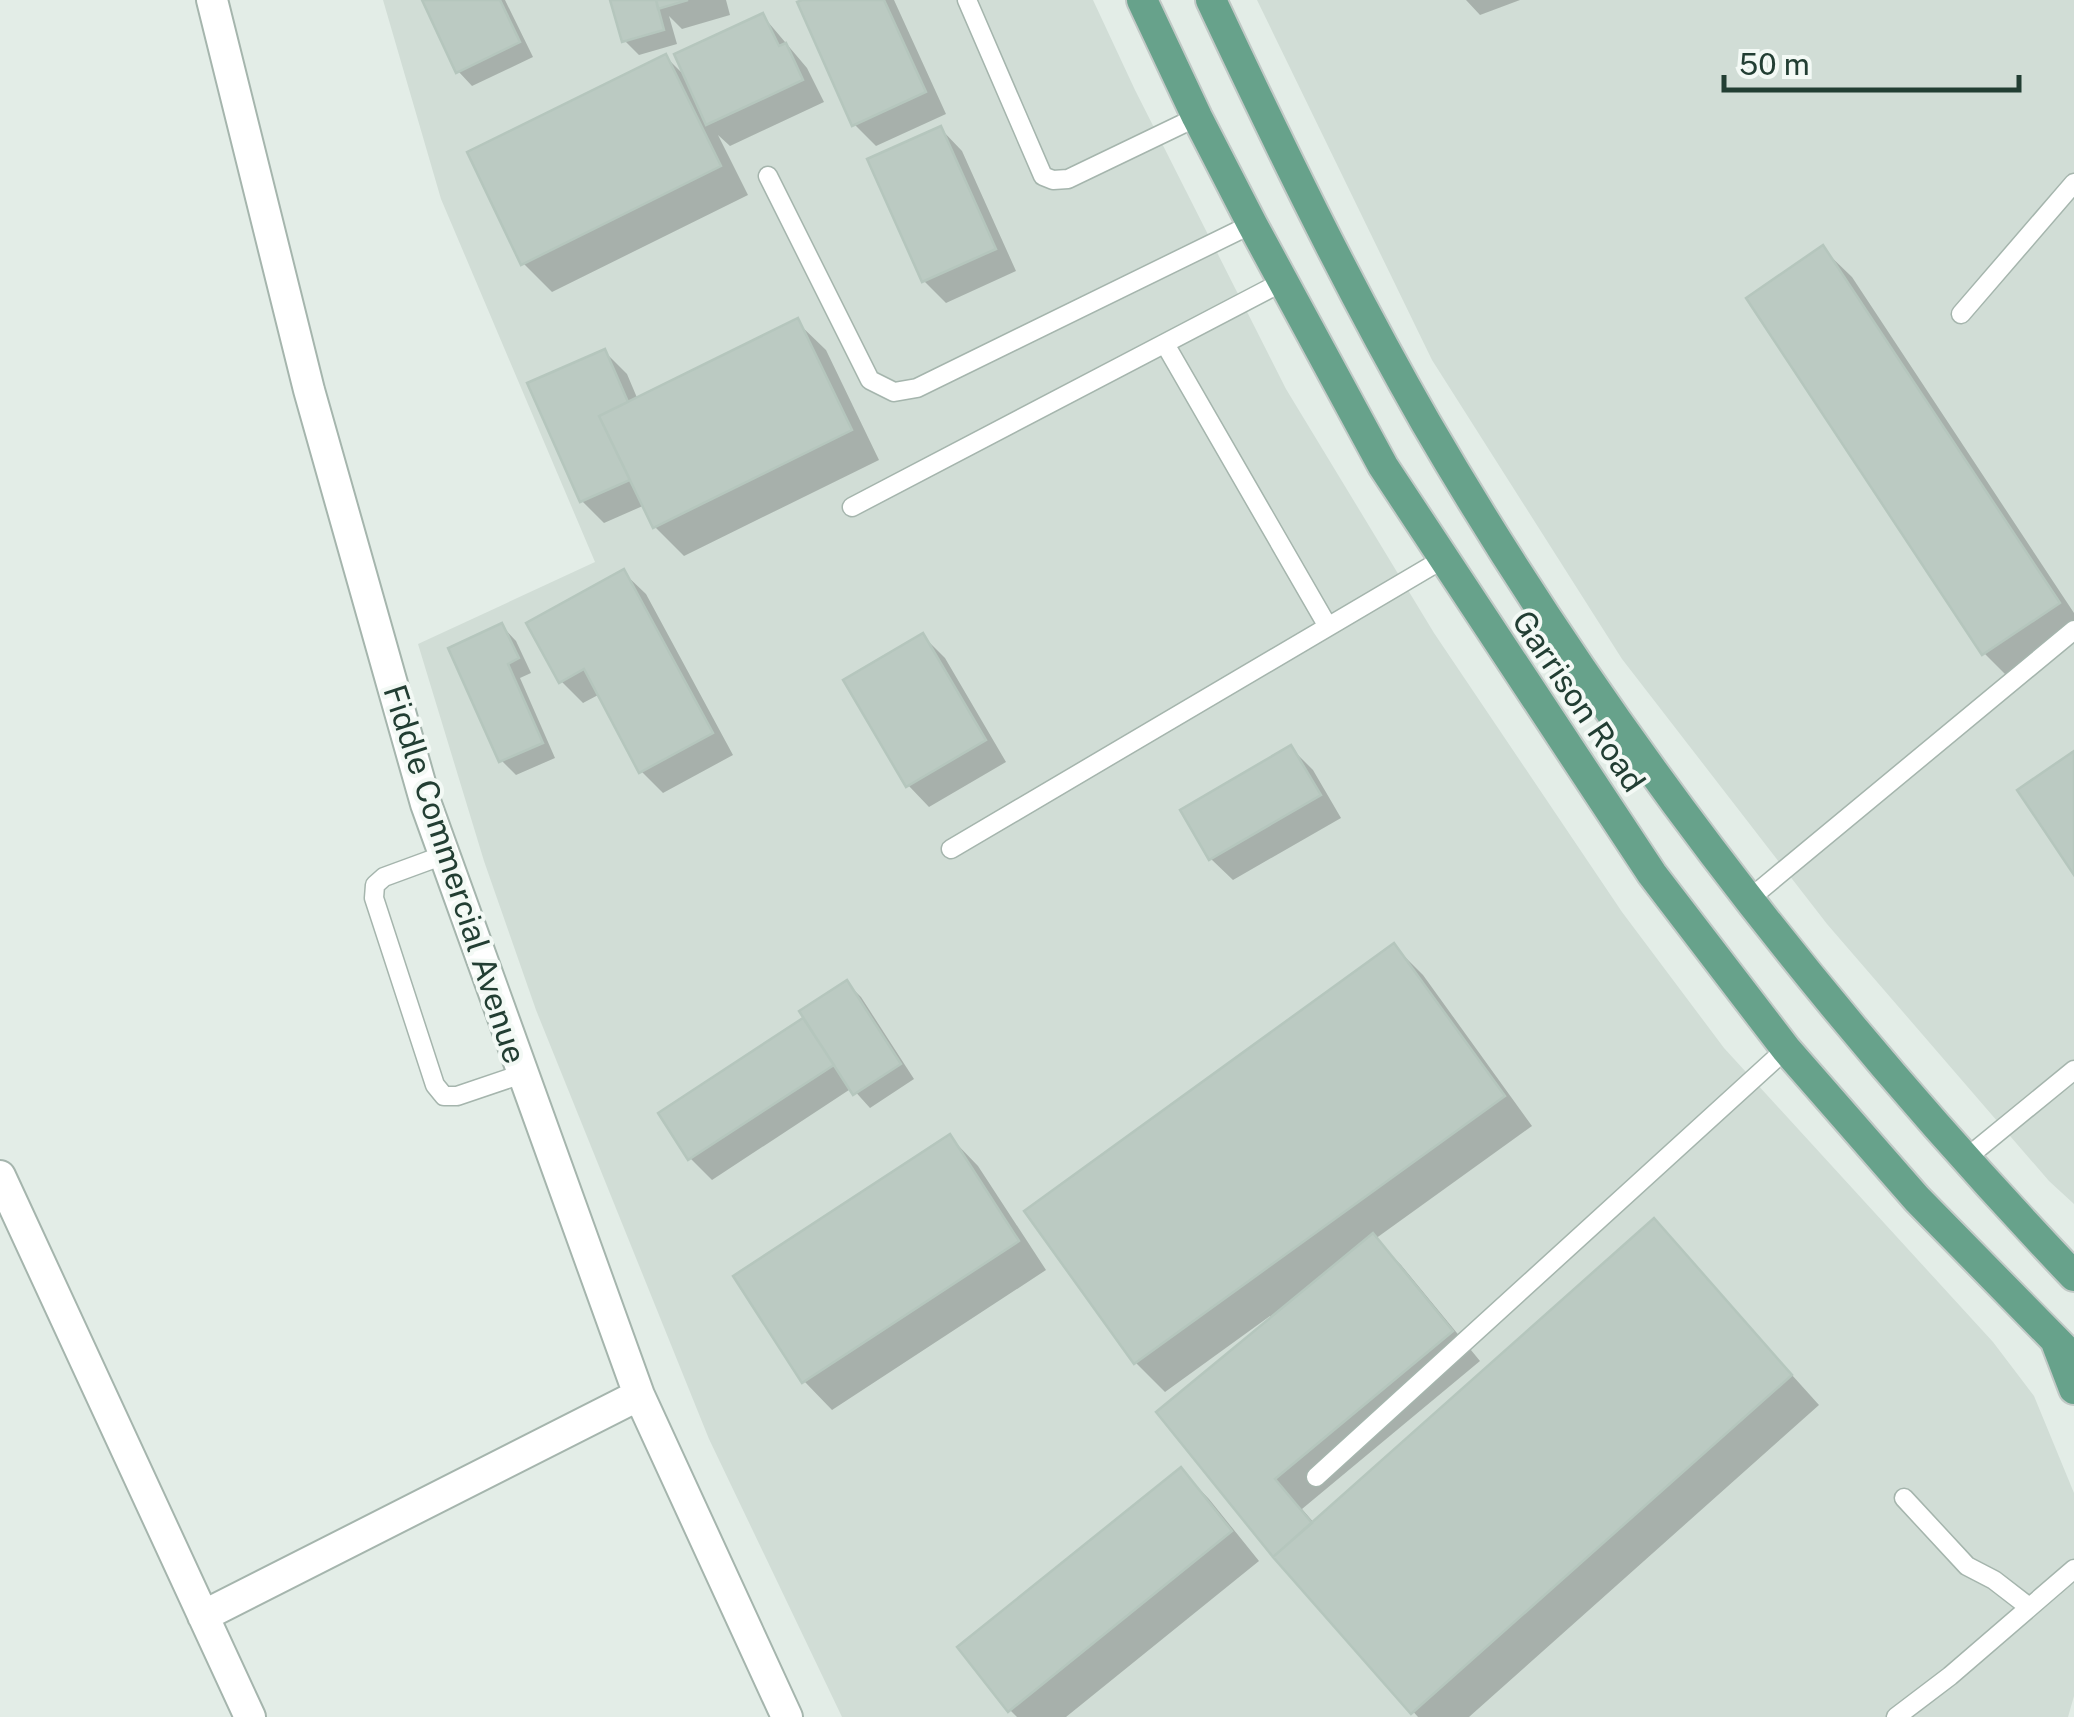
<svg xmlns="http://www.w3.org/2000/svg" width="2074" height="1717" viewBox="0 0 2074 1717" font-family="'Public Sans',sans-serif">
  <style>
    .built { fill: #d1ddd6 }
    .shadow { fill: #0003 }
    .building { fill: #bbcac2; stroke: #b5c6bd; stroke-width: 2.5 }
    .lines { fill: none; stroke-linecap: round; stroke-linejoin: round }
    .service-casing { stroke: #a5b5ad; stroke-width: 21 }
    .minor-casing { stroke: #a5b5ad; stroke-width: 34 }
    .primary-casing { stroke: #c1c9c6; stroke-width: 34 }
    .service { stroke: #fff; stroke-width: 18 }
    .minor { stroke: #fff; stroke-width: 30 }
    .primary { stroke: #67a28b; stroke-width: 30 }
    .labels { text-anchor: middle; dominant-baseline: central; stroke-width: 8; stroke-linejoin: round; paint-order: stroke }
    .street-label { font-size: 32px; fill: #223e33; stroke: #f3f9f5 }
  </style>
  <rect width="100%" height="100%" fill="#e3ede7"/>
  <path class="built" d="M 383,0 L 1093,0 L 1135,90 L 1286,389 L 1434,633 L 1622,912 L 1724,1048 L 1993,1342 L 2034,1396 L 2074,1493 L 2074,1696 L 2068,1717 L 842,1717 L 709,1439 L 536,1010 L 484,861 L 418,644 L 595,562 L 441,199 Z
    M 1257,0 L 2074,0 L 2074,1204 L 2049,1181 L 1827,924 L 1622,659 L 1432,360 Z"/>
  <path class="shadow" d="M 425,0 L 505,0 L 533,57 L 472,86 L 458,71 Z
    M 613,0 L 726,0 L 730,15 L 682,29 L 669,16 L 677,44 L 639,55 L 624,40 Z
    M 808,0 L 894,0 L 946,114 L 876,146 L 854,124 Z
    M 1466,0 L 1520,0 L 1480,15 Z
    M 763,16 L 807,68 L 824,102 L 730,146 L 718,135 L 748,195 L 552,292 L 523,263 L 666,57 L 687,78 Z
    M 941,129 L 962,151 L 1016,271 L 946,303 L 924,281 Z
    M 1823,249 L 1852,277 L 2074,613 L 2074,641 L 2013,682 L 1984,653 Z
    M 797,322 L 826,350 L 879,460 L 684,556 L 655,527 L 645,505 L 604,523 L 582,501 L 605,352 L 627,374 L 638,400 Z
    M 624,573 L 646,594 L 733,755 L 663,793 L 641,771 L 600,694 L 583,703 L 561,681 Z
    M 502,626 L 516,641 L 531,673 L 520,678 L 555,758 L 516,775 L 502,761 Z
    M 923,636 L 945,658 L 1006,762 L 929,807 L 908,785 Z
    M 1291,748 L 1313,770 L 1341,818 L 1233,880 L 1211,859 Z
    M 1394,946 L 1423,975 L 1532,1126 L 1375,1239 L 1401,1265 L 1480,1361 L 1302,1509 L 1315,1524 L 1654,1222 L 1819,1405 L 1469,1717 L 1418,1717 L 1275,1556 L 1270,1316 L 1165,1392 L 1136,1363 L 1027,1211 Z
    M 847,983 L 861,997 L 914,1079 L 870,1108 L 852,1088 L 712,1180 L 690,1158 L 803,1021 L 811,1030 Z
    M 950,1137 L 978,1166 L 1046,1270 L 832,1410 L 804,1381 Z
    M 1181,1470 L 1209,1499 L 1259,1561 L 1066,1717 L 1017,1717 L 1010,1710 Z"/>
  <path class="building" d="M 422,0 L 500,0 L 520,42 L 456,73 Z
    M 610,0 L 656,0 L 664,30 L 622,42 Z
    M 656,0 L 688,0 L 658,9 Z
    M 802,0 L 884,0 L 926,92 L 852,126 L 797,2 Z
    M 763,13 L 779,46 L 786,43 L 803,80 L 706,125 L 674,54 Z
    M 666,54 L 721,166 L 521,265 L 467,152 Z
    M 941,126 L 996,249 L 922,282 L 867,159 Z
    M 1823,245 L 2060,603 L 1982,655 L 1746,298 Z
    M 798,318 L 852,430 L 653,528 L 599,416 Z
    M 605,349 L 628,402 L 599,416 L 630,480 L 580,502 L 527,383 Z
    M 624,569 L 713,733 L 639,773 L 584,669 L 559,683 L 526,623 Z
    M 502,623 L 519,658 L 508,664 L 543,743 L 499,762 L 448,648 Z
    M 923,633 L 986,740 L 906,787 L 843,680 Z
    M 1291,745 L 1321,795 L 1209,860 L 1180,810 Z
    M 2074,751 L 2074,875 L 2017,790 Z
    M 1394,943 L 1505,1096 L 1134,1364 L 1024,1211 Z
    M 847,980 L 901,1064 L 853,1095 L 799,1011 Z
    M 803,1018 L 834,1065 L 688,1160 L 658,1113 Z
    M 950,1134 L 1019,1241 L 802,1383 L 733,1276 Z
    M 1654,1218 L 1792,1375 L 1411,1714 L 1273,1557 Z
    M 1373,1233 L 1453,1331 L 1275,1479 L 1312,1523 L 1273,1557 L 1156,1412 Z
    M 1181,1467 L 1232,1531 L 1008,1712 L 957,1647 Z"/>
  <g class="lines">
    <g class="service-casing">
      <path id="service" d="M 967,0 L 1043,176 L 1053,180 L 1068,179 L 1197,117
        M 768,176 L 870,380 L 894,392 L 917,388 L 1252,224
        M 1961,314 L 2074,183
        M 1165,344 L 1327,625
        M 852,507 L 1284,281
        M 951,849 L 1443,559
        M 444,855 L 384,877 L 375,885 L 374,898 L 435,1085 L 444,1096 L 457,1096 L 522,1074
        M 1748,900 L 2074,630
        M 1964,1160 L 2074,1070
        M 1316,1477 L 1786,1049
        M 1904,1498 L 1967,1566 L 1994,1580 L 2029,1607
        M 1896,1717 L 1950,1676 L 2074,1569"/>
    </g>
    <g class="minor-casing">
      <path id="minor" d="M 212,0 L 309,390 L 426,804 L 639,1395 L 787,1717
        M 0,1176 L 250,1717
        M 203,1616 L 639,1395"/>
    </g>
    <g class="primary-casing">
      <path id="primary" d="M 1142,0 L 1197,117 L 1252,224 L 1383,466 L 1652,874 L 1786,1049 L 1917,1199 L 2074,1359
        M 1211,0 C 1278,143 1347,285 1426,423 C 1606,733 1828,1017 2074,1276
        M 2056,1342 L 2074,1389"/>
    </g>
    <use href="#service" class="service"/>
    <use href="#minor" class="minor"/>
    <use href="#primary" class="primary"/>
  </g>
  <g class="labels">
    <g class="street-label">
      <text transform="translate(1579 701) rotate(56)">Garrison Road</text>
      <text transform="translate(455 874) rotate(72)">Fiddle Commercial Avenue</text>
    </g>
  </g>
  <path d="M1724 75v15h295v-15" fill="none" stroke="#223e33" stroke-width="5"/>
  <text x="1739" y="75" font-size="30" fill="#223e33" stroke="#f3f9f5" stroke-width="8" paint-order="stroke">50 m</text>
</svg>
